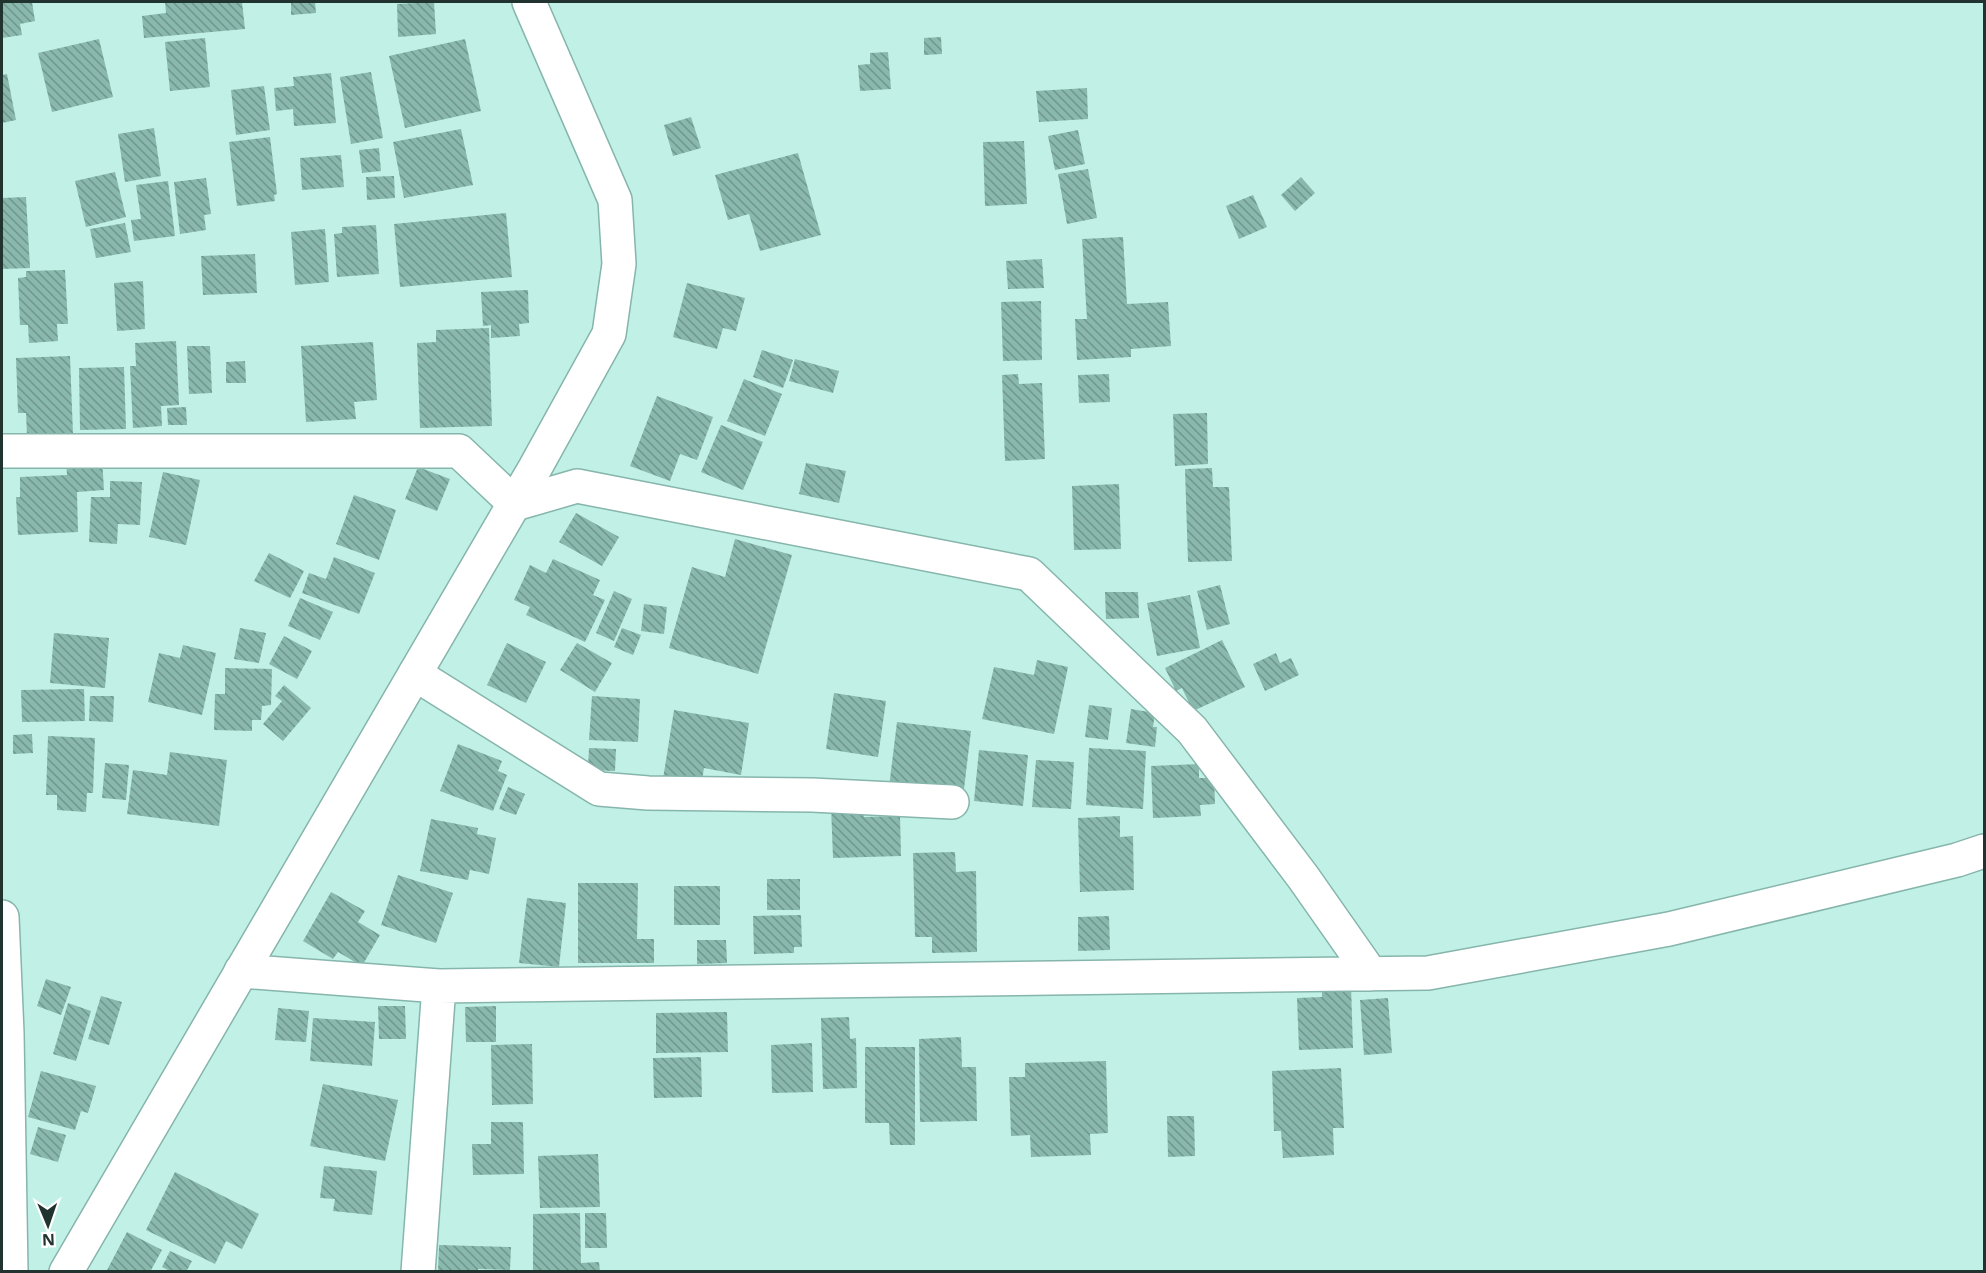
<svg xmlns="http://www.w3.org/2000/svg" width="1986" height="1273" viewBox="0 0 1986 1273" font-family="'Open Sans',sans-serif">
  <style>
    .building { fill: url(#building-back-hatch) }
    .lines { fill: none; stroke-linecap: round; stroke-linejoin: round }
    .street-casing { stroke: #86b5ab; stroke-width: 36 }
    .primary-casing { stroke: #86b5ab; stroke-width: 36 }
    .street { stroke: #fff; stroke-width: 33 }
    .primary { stroke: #fff; stroke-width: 33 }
  </style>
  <defs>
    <pattern id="building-back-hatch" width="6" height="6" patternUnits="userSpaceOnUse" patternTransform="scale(1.5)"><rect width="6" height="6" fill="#89b8ad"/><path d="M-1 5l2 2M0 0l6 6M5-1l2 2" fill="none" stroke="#70968d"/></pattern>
  </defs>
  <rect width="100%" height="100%" fill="#c1f1e6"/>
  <path class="building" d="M 2,2 L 32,2 L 35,21 L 20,24 L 22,35 L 2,38 Z
    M 165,2 L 242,2 L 245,29 L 144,38 L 142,16 L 166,13 Z
    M 291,2 L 315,2 L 316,13 L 291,15 Z
    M 434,2 L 436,34 L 398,37 L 397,4 Z
    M 941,37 L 942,54 L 924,55 L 924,38 Z
    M 205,38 L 210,87 L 170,91 L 165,42 Z
    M 99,39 L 113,97 L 52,112 L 38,53 Z
    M 465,39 L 481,111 L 405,128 L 389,56 Z
    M 888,52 L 891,89 L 860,91 L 858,65 L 870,64 L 870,53 Z
    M 371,72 L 383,138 L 351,144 L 340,77 Z
    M 331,73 L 336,123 L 294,126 L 293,109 L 276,111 L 274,88 L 294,86 L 293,77 Z
    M 7,74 L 16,120 L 2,123 L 2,75 Z
    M 264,86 L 270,130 L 236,135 L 231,90 Z
    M 1087,88 L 1088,119 L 1039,122 L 1036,91 Z
    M 691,117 L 701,148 L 673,156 L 664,125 Z
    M 154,128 L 161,176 L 125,182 L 118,134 Z
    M 461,129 L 473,185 L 404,198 L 393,142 Z
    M 1078,130 L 1085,164 L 1055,170 L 1048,136 Z
    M 270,137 L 277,194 L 274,195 L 275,201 L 237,206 L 229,142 Z
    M 1024,141 L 1027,204 L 985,206 L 983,142 Z
    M 379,148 L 381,171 L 362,173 L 359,150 Z
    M 798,153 L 821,235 L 760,251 L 749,214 L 728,220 L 715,175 Z
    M 341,155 L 344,187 L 302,190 L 300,158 Z
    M 1088,169 L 1097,218 L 1067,224 L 1058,174 Z
    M 115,172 L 126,217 L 86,227 L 75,181 Z
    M 394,176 L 395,198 L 367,200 L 366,177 Z
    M 1301,177 L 1315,193 L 1295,211 L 1281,195 Z
    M 206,178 L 211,214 L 204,215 L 206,230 L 180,234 L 174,182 Z
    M 168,181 L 175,236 L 134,241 L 131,220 L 141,219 L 136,185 Z
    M 1253,195 L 1267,227 L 1239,239 L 1226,206 Z
    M 26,197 L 30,268 L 2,269 L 2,198 Z
    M 506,213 L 512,277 L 400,287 L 394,224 Z
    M 125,223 L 131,252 L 96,258 L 90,229 Z
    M 376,225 L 379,274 L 337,277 L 334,234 L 342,233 L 342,227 Z
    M 325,229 L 329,282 L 295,285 L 291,232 Z
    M 1123,237 L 1127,304 L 1168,302 L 1171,346 L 1131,349 L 1131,357 L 1077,360 L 1075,319 L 1087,319 L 1082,239 Z
    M 255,254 L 257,293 L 203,295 L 201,256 Z
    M 1042,259 L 1044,288 L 1008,289 L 1006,261 Z
    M 65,270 L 68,324 L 57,324 L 58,341 L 29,343 L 28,325 L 20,325 L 18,278 L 26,277 L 26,271 Z
    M 143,281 L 145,329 L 117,331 L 114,283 Z
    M 687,283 L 745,298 L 736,331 L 723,328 L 717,349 L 673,337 Z
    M 528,290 L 529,323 L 519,324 L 520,336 L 491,338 L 491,325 L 483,326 L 481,292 Z
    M 1041,301 L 1042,360 L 1003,361 L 1001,302 Z
    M 489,328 L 492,426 L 420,428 L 417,343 L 436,342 L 436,330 Z
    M 176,341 L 179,405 L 161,406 L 162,426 L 133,428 L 130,366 L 136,366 L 135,343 Z
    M 373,342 L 377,400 L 354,402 L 356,419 L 306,422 L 301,346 Z
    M 187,346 L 210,346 L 212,393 L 189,394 Z
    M 762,350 L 793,360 L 783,388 L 753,377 Z
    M 70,356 L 73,434 L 27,435 L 26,413 L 18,413 L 16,358 Z
    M 795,359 L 839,371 L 833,393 L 789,381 Z
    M 245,361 L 246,383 L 226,383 L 226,362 Z
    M 124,367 L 126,429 L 80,430 L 79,368 Z
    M 1018,374 L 1019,384 L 1042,383 L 1045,459 L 1005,461 L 1002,375 Z
    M 1109,374 L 1110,402 L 1079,403 L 1078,375 Z
    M 744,379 L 782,394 L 765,436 L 727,421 Z
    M 657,396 L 713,417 L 697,460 L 680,454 L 670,481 L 630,466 Z
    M 186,407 L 187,425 L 168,425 L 167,408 Z
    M 1207,413 L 1208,464 L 1175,466 L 1173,414 Z
    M 721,425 L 763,442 L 743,490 L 701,472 Z
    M 102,458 L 104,490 L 77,492 L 78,532 L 18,535 L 16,497 L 20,497 L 20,477 L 67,475 L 66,459 Z
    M 806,463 L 846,471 L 839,503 L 799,494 Z
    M 418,467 L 450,479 L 437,511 L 405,499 Z
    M 1212,468 L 1213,487 L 1229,487 L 1232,561 L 1188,562 L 1185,469 Z
    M 163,472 L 200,480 L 186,545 L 149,537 Z
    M 110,481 L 142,482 L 140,525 L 118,524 L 117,544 L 89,542 L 91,497 L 110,497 Z
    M 1119,484 L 1121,549 L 1074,550 L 1072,486 Z
    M 354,495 L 396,510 L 379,560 L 336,544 Z
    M 576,513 L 619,537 L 602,566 L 559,542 Z
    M 735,539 L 792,555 L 758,674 L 669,648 L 692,567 L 725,577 Z
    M 269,553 L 304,571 L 290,598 L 254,581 Z
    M 334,557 L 375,573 L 359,614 L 302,593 L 309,573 L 326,579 Z
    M 553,559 L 600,580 L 593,595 L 605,600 L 585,642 L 526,615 L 530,607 L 514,600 L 530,565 L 546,573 Z
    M 1220,585 L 1230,624 L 1207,630 L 1197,591 Z
    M 614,591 L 632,599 L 614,641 L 596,633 Z
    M 1105,592 L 1138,592 L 1139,618 L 1106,619 Z
    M 1190,595 L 1200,648 L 1157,656 L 1147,603 Z
    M 300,598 L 333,612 L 320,640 L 288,626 Z
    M 644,604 L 667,607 L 664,634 L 641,631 Z
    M 240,628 L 266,633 L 259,663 L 234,659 Z
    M 622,628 L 641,635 L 633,655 L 614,647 Z
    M 54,633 L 109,638 L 105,688 L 50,683 Z
    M 284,636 L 312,651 L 297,679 L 269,664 Z
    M 1222,640 L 1245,687 L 1193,711 L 1182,688 L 1176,691 L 1165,668 Z
    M 507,643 L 546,662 L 526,703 L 487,685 Z
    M 577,643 L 612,663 L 595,692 L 560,670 Z
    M 183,645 L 216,653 L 202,715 L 148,702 L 159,653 L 180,658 Z
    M 1276,653 L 1280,663 L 1291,658 L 1299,675 L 1265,691 L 1253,664 Z
    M 1037,660 L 1068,667 L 1054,734 L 982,719 L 994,667 L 1034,675 Z
    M 225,668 L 272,669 L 271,705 L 262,706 L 261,720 L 252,720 L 252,731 L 214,730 L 215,694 L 225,694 Z
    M 284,685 L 311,708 L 283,741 L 263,724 L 282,701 L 275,696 Z
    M 84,689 L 85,721 L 22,722 L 21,690 Z
    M 834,693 L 886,701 L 878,757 L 826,749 Z
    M 90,696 L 114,696 L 113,722 L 89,721 Z
    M 592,696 L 640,699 L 638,742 L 589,740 Z
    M 1089,705 L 1112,708 L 1108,740 L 1085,737 Z
    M 1131,709 L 1155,713 L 1153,727 L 1157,727 L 1155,747 L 1126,743 Z
    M 674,710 L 749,723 L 741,775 L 704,768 L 701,786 L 663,779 Z
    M 897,722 L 971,731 L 963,797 L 889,787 Z
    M 32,734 L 33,753 L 13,754 L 13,735 Z
    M 48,736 L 95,738 L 93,793 L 87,793 L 86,812 L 57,810 L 57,795 L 46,795 Z
    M 458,744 L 502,761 L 498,771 L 507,775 L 493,811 L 440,791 Z
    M 589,748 L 616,749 L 615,771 L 588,770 Z
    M 1089,748 L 1146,751 L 1143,809 L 1086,805 Z
    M 979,750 L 1028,755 L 1023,806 L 974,801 Z
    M 170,752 L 227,760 L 219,826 L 127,814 L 133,770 L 167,775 Z
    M 1036,760 L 1074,762 L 1071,809 L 1032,807 Z
    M 105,763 L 129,765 L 126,800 L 102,798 Z
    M 1199,764 L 1199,778 L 1214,778 L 1215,804 L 1200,805 L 1201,816 L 1153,818 L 1151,766 Z
    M 508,787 L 525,794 L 516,815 L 499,809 Z
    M 864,805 L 864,817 L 900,816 L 901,856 L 833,858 L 831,806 Z
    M 1120,816 L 1120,837 L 1133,836 L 1134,890 L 1080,892 L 1078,818 Z
    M 431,819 L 478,828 L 477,834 L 496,838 L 489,874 L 470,870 L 468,880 L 420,871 Z
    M 955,852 L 956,872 L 976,871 L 977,952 L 932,953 L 932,937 L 915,937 L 913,853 Z
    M 398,875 L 453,893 L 436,943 L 381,925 Z
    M 767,879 L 800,879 L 800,910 L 767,910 Z
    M 578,883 L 638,883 L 637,939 L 654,939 L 654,963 L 578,963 Z
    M 674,886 L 720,886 L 720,925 L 674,925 Z
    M 331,892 L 365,911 L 358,922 L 380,935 L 362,966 L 338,952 L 333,959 L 303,941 Z
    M 527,898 L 566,903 L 559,967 L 519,963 Z
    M 801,915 L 802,947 L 794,947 L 794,953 L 754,954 L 753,916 Z
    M 1109,916 L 1110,950 L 1078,951 L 1078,917 Z
    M 697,940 L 726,940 L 727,963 L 697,964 Z
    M 46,979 L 71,987 L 61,1015 L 37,1006 Z
    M 1351,985 L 1353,1048 L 1299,1050 L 1297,998 L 1322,997 L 1322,986 Z
    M 101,996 L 122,1002 L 109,1045 L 88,1039 Z
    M 1388,998 L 1392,1053 L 1364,1055 L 1360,1000 Z
    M 68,1003 L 91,1011 L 76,1061 L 53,1054 Z
    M 378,1006 L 405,1006 L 406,1039 L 379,1039 Z
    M 496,1006 L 496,1042 L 466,1042 L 465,1007 Z
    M 278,1008 L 309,1011 L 306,1042 L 275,1040 Z
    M 727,1012 L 728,1052 L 656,1053 L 656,1013 Z
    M 849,1017 L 850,1039 L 856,1038 L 857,1088 L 823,1089 L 821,1018 Z
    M 313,1018 L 375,1022 L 372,1066 L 310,1061 Z
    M 961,1037 L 962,1067 L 976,1067 L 977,1121 L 920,1122 L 919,1039 Z
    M 812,1043 L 813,1092 L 772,1093 L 771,1045 Z
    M 532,1044 L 533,1104 L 492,1105 L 491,1045 Z
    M 865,1047 L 915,1047 L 915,1145 L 890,1145 L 889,1123 L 865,1123 Z
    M 701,1057 L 702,1097 L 654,1098 L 653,1058 Z
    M 1106,1061 L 1108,1133 L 1090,1134 L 1091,1155 L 1031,1157 L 1030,1135 L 1011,1136 L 1009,1077 L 1025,1077 L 1025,1063 Z
    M 1341,1068 L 1344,1128 L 1333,1128 L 1334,1155 L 1283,1158 L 1281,1131 L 1274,1131 L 1272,1071 Z
    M 41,1071 L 96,1086 L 88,1113 L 81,1111 L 75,1130 L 28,1117 Z
    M 323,1084 L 398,1100 L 385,1161 L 310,1146 Z
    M 1167,1116 L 1194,1116 L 1195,1156 L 1168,1157 Z
    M 491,1122 L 523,1122 L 524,1174 L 473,1175 L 472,1144 L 491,1144 Z
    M 38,1127 L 66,1135 L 58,1162 L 30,1154 Z
    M 598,1154 L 600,1207 L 540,1208 L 538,1156 Z
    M 324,1166 L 377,1171 L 372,1215 L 333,1211 L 335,1199 L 320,1198 Z
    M 175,1172 L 259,1214 L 242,1249 L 226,1241 L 215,1264 L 146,1230 Z
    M 580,1213 L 581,1263 L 599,1262 L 600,1272 L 533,1272 L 533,1214 Z
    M 585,1213 L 606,1213 L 607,1248 L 585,1248 Z
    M 127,1232 L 162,1250 L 150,1272 L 106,1272 Z
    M 439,1245 L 511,1247 L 510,1270 L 478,1269 L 478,1272 L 438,1272 Z
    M 170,1251 L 192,1261 L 186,1272 L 172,1272 L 162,1267 Z"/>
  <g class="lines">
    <g class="street-casing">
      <path id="street" d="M 2,451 L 459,451 L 515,504 L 577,486 L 1029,574 L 1192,730 L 1303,877 L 1371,974
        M 415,674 L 599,789 L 648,793 L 812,795 L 952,802
        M 2,917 L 7,1033 L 11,1272
        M 241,971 L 439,986 L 1428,973 L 1669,929 L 1957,860 L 1984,851
        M 418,1272 L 439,986"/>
    </g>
    <g class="primary-casing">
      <path id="primary" d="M 66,1272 L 535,468 L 609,334 L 619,264 L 615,200 L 529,2"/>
    </g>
    <use href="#street" class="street"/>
    <use href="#primary" class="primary"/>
  </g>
  <rect width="1986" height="1273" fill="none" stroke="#20332f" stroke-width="6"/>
  <g transform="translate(48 1225) rotate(178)" stroke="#ffffff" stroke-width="4.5" paint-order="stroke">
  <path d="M0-4.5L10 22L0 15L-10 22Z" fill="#20332f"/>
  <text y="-9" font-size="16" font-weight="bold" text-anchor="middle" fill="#20332f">N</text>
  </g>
</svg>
